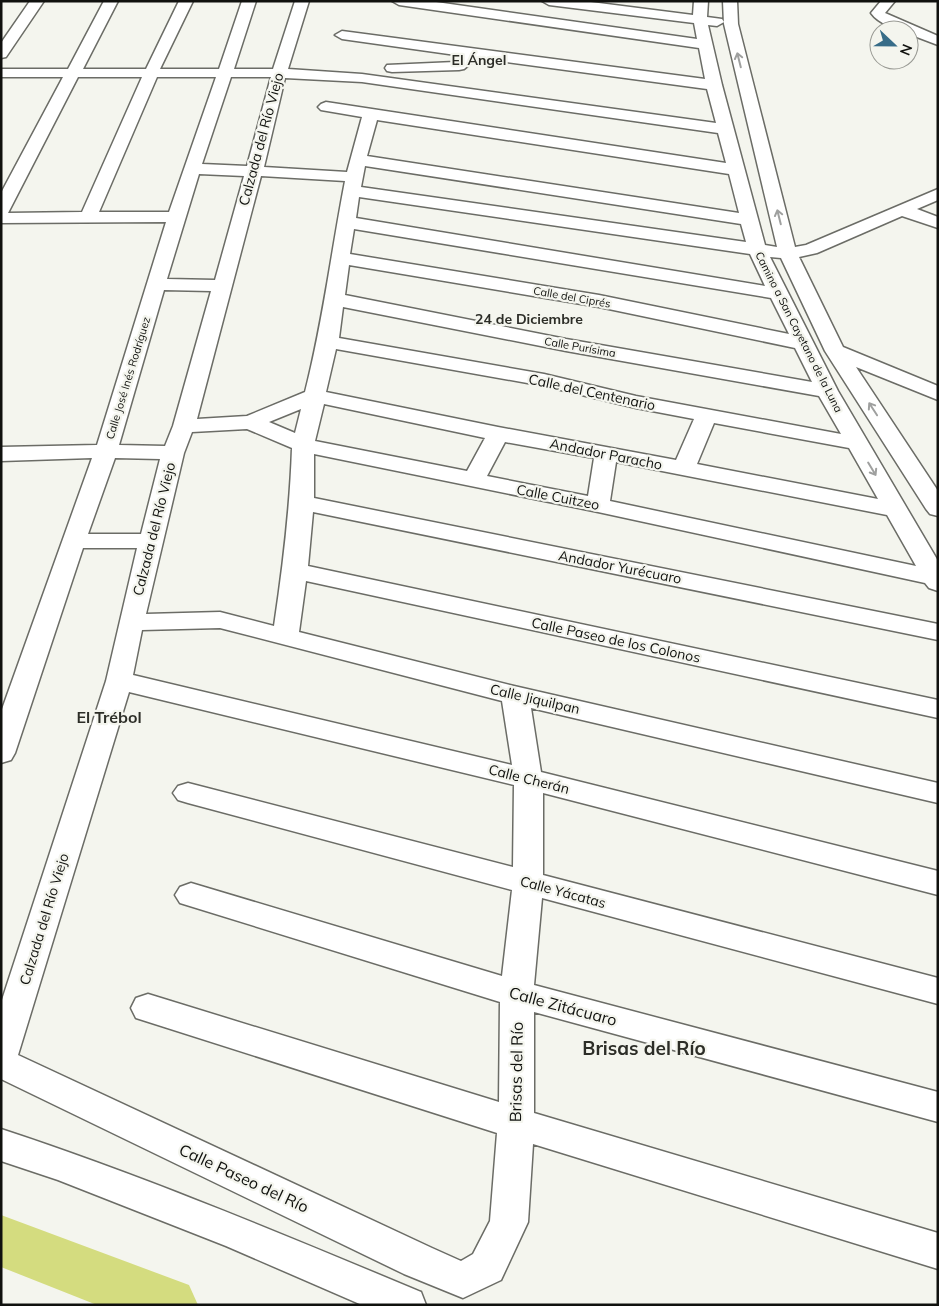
<svg xmlns="http://www.w3.org/2000/svg" width="939" height="1306" viewBox="0 0 939 1306" font-family="Mulish,sans-serif">
  <style>
    .lines { fill: none; stroke-linecap: round; stroke-linejoin: round }
    .river { fill: #d4dc7f; fill-rule: evenodd }
    .minor-casing { stroke: #6b6c66; stroke-width: 3 }
    .minor { fill: #fff; fill-rule: evenodd }
    .oneway { stroke: #9fa09f }
    .labels { text-anchor: middle; dominant-baseline: central; stroke-width: 4.5; stroke-linejoin: round; paint-order: stroke }
    .far-street-label { font-size: 11px; fill: #10110e; stroke: #f4f5ee }
    .far-quarter-label { font-size: 14px; font-weight: bold; fill: #2c2d27; stroke: #f4f5ee }
    .street-label { font-size: 14px; fill: #10110e; stroke: #f4f5ee }
    .quarter-label { font-size: 16px; font-weight: bold; fill: #2c2d27; stroke: #f4f5ee }
    .near-street-label { font-size: 16px; fill: #10110e; stroke: #f4f5ee }
    .near-quarter-label { font-size: 19px; font-weight: bold; fill: #2c2d27; stroke: #f4f5ee }
  </style>
  <rect width="100%" height="100%" fill="#f4f5ee"/>
  <g class="lines">
    <path class="river" d="M 1,1215 L 189,1285 L 198,1305 L 97,1305 L 1,1267 Z"/>
    <g class="minor-casing">
      <path id="minor" d="M 30,1 L 44,1 L 6,57 L 1,58 L 1,43 Z
        M 104,1 L 118,1 L 83,69 L 146,69 L 179,1 L 193,1 L 160,69 L 219,69 L 242,1 L 256,1 L 234,69 L 273,69 L 295,1 L 309,1 L 288,69 L 362,74 L 716,123 L 707,89 L 477,58 L 464,69 L 459,70 L 392,72 L 387,71 L 385,68 L 387,65 L 455,62 L 463,56 L 342,39 L 335,35 L 342,31 L 705,79 L 699,48 L 399,5 L 392,1 L 429,1 L 697,39 L 694,23 L 549,5 L 542,1 L 583,1 L 693,15 L 694,1 L 708,1 L 707,17 L 722,19 L 724,22 L 717,26 L 708,25 L 722,85 L 765,245 L 777,247 L 724,24 L 723,1 L 737,1 L 738,24 L 795,247 L 806,245 L 938,189 L 938,200 L 917,209 L 938,217 L 938,228 L 902,216 L 817,253 L 799,257 L 843,347 L 938,386 L 938,400 L 856,367 L 938,491 L 938,516 L 930,514 L 926,509 L 825,351 L 781,258 L 770,257 L 838,391 L 938,561 L 938,591 L 929,588 L 925,583 L 598,512 L 314,454 L 314,498 L 938,624 L 938,640 L 313,512 L 308,566 L 938,700 L 938,718 L 306,581 L 299,632 L 514,686 L 938,783 L 938,803 L 531,708 L 541,772 L 938,871 L 938,895 L 543,793 L 543,875 L 938,978 L 938,1004 L 542,898 L 534,985 L 938,1092 L 938,1122 L 534,1012 L 534,1113 L 938,1233 L 938,1269 L 533,1144 L 528,1222 L 501,1280 L 463,1298 L 404,1274 L 1,1079 L 1,1003 L 106,681 L 137,548 L 83,548 L 15,753 L 11,760 L 1,763 L 1,712 L 92,458 L 1,461 L 1,447 L 97,445 L 166,222 L 1,223 L 1,193 L 63,77 L 1,77 L 1,69 L 68,69 ZM 78,77 L 142,77 L 82,212 L 8,213 ZM 157,77 L 216,77 L 169,212 L 99,212 ZM 231,77 L 271,77 L 247,166 L 202,164 ZM 285,78 L 362,82 L 718,133 L 726,163 L 326,102 L 321,104 L 318,107 L 321,110 L 362,117 L 347,172 L 264,167 ZM 377,120 L 729,174 L 739,213 L 367,156 ZM 365,166 L 741,224 L 746,242 L 361,187 ZM 199,174 L 244,176 L 215,280 L 167,279 ZM 261,176 L 345,181 C 331,253 323,322 305,392 L 247,416 L 197,419 ZM 359,197 L 750,254 L 765,286 L 356,218 ZM 354,229 L 771,298 L 789,334 L 599,295 L 350,254 ZM 349,265 L 599,307 L 795,348 L 812,382 L 566,339 L 345,295 ZM 164,290 L 211,291 L 173,426 L 165,446 L 119,445 ZM 343,307 L 566,351 L 819,396 L 841,434 L 636,396 L 544,374 L 339,338 ZM 336,349 L 544,386 L 636,408 L 694,419 L 676,460 L 498,427 L 326,392 ZM 324,404 L 485,438 L 467,471 L 315,441 ZM 301,409 L 295,433 L 269,422 ZM 714,423 L 849,448 L 878,499 L 697,464 ZM 247,429 L 292,448 C 290,508 283,566 274,626 L 220,612 L 146,614 L 184,453 L 192,432 ZM 505,442 L 594,458 L 588,496 L 487,476 ZM 115,458 L 160,459 L 141,534 L 88,534 ZM 616,462 L 887,515 L 916,566 L 610,501 ZM 220,628 L 502,701 L 512,765 L 133,675 L 142,630 ZM 129,692 L 514,785 L 513,867 L 188,783 L 178,786 L 173,793 L 178,800 L 188,803 L 512,890 L 502,976 L 191,883 L 180,887 L 175,895 L 180,903 L 500,1002 L 499,1102 L 148,994 L 136,998 L 131,1008 L 136,1018 L 497,1133 L 490,1221 L 473,1254 L 461,1261 L 432,1248 L 18,1055 Z
        M 881,1 L 895,1 L 885,13 L 938,36 L 938,45 L 909,34 L 909,30 C 896,30 879,24 871,13 Z
        M 1,1129 C 144,1176 282,1234 421,1292 L 426,1305 L 362,1305 L 226,1246 L 58,1180 L 1,1161 Z"/>
    </g>
    <use href="#minor" class="minor"/>
  </g>
  <defs><path id="oneway-shaft" d="M-6 0H5M1.5-3L5.5 0L1.5 3" fill="none" stroke-width="1.6" stroke-linecap="round" stroke-linejoin="round" transform="scale(1.25)"/></defs>
  <g class="oneway">
    <use href="#oneway-shaft" transform="translate(739 60) rotate(-104)"/>
    <use href="#oneway-shaft" transform="translate(779 217) rotate(-104)"/>
    <use href="#oneway-shaft" transform="translate(873 409) rotate(-123)"/>
    <use href="#oneway-shaft" transform="translate(872 469) rotate(59)"/>
  </g>
  <g class="labels">
    <g class="far-street-label">
      <text transform="translate(572 297) rotate(10)">Calle del Ciprés</text>
      <text transform="translate(799 332) rotate(63)">Camino a San Cayetano de la Luna</text>
      <text transform="translate(580 347) rotate(10)">Calle Purísima</text>
      <text transform="translate(128 378) rotate(-73)">Calle José Inés Rodríguez</text>
    </g>
    <g class="far-quarter-label">
      <text x="479" y="60">El Ángel</text>
      <text x="529" y="319">24 de Diciembre</text>
    </g>
    <g class="street-label">
      <text transform="translate(261 139) rotate(-75)">Calzada del Río Viejo</text>
      <text transform="translate(592 392) rotate(12)">Calle del Centenario</text>
      <text transform="translate(606 454) rotate(11)">Andador Paracho</text>
      <text transform="translate(558 497) rotate(11)">Calle Cuitzeo</text>
      <text transform="translate(154 529) rotate(-76)">Calzada del Río Viejo</text>
      <text transform="translate(620 567) rotate(11)">Andador Yurécuaro</text>
      <text transform="translate(616 640) rotate(12)">Calle Paseo de los Colonos</text>
      <text transform="translate(535 699) rotate(13)">Calle Jiquilpan</text>
      <text transform="translate(529 779) rotate(14)">Calle Cherán</text>
      <text transform="translate(563 892) rotate(15)">Calle Yácatas</text>
      <text transform="translate(44 919) rotate(-73)">Calzada del Río Viejo</text>
    </g>
    <g class="quarter-label">
      <text x="109" y="717">El Trébol</text>
    </g>
    <g class="near-street-label">
      <text transform="translate(563 1006) rotate(15)">Calle Zitácuaro</text>
      <text transform="translate(516 1072) rotate(-89)">Brisas del Río</text>
      <text transform="translate(244 1178) rotate(25)">Calle Paseo del Río</text>
    </g>
    <g class="near-quarter-label">
      <text x="644" y="1048">Brisas del Río</text>
    </g>
  </g>
  <rect width="939" height="1306" fill="none" stroke="#10110e" stroke-width="5"/>
  <g transform="translate(894 45) rotate(112)"><circle r="24" fill="#f4f5ee" stroke="#999a94"/>
  <path d="M0-4L9 19L0 12L-9 19Z" fill="#376c88"/>
  <text y="-8" font-size="14" font-weight="bold" text-anchor="middle" fill="#10110e">N</text>
  </g>
</svg>
